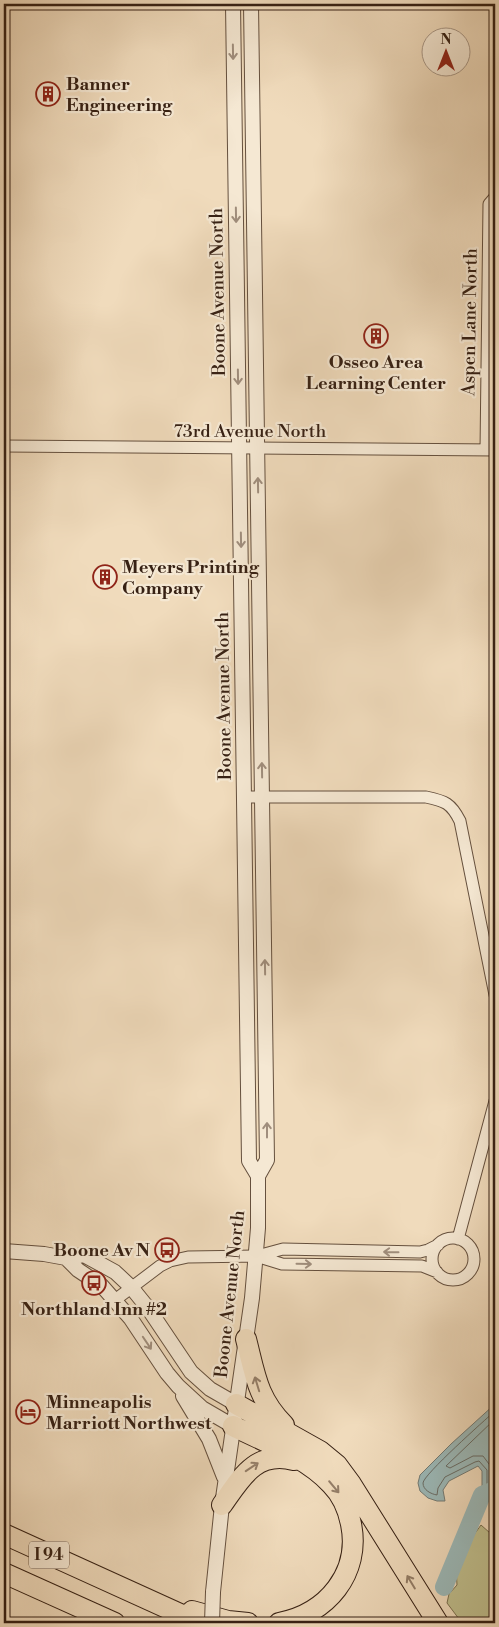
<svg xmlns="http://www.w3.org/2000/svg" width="499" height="1627" viewBox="0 0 499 1627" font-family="'Libre Bodoni',serif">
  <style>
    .green { fill: #bfbe8d; stroke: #7b7050 }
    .water { fill: #9cb9b8; stroke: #747c76 }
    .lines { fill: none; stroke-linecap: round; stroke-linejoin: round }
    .shore { stroke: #6a6d66; stroke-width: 1 }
    .river { stroke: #9cb9b8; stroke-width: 18 }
    .minor-casing { stroke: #65503e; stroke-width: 13 }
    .tertiary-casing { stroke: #65503e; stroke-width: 16 }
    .motorway-casing { stroke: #372114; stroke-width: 22 }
    .minor { stroke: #f5e8d3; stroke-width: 11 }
    .tertiary { stroke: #f5e8d3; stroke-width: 14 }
    .motorway { stroke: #f0dbbc; stroke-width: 20 }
    .tertiary-bridge-casing { stroke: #65503e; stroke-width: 16; stroke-linecap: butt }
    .tertiary-bridge { stroke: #f5e8d3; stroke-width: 14 }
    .oneway { stroke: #a08e7d }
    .oneway2 { stroke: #947e68 }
    .labels { text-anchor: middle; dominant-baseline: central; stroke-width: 4.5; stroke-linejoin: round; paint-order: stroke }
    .shield { fill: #f5e8d3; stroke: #705d4d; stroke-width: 1 }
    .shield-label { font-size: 16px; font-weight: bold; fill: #372114 }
    .poi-label { font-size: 18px; font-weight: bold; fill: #372114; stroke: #f5e8d3; text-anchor: start }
    .street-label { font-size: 18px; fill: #372114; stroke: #f5e8d3 }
  </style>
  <rect width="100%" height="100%" fill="#f0dbbc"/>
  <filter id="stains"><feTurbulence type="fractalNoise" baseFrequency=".004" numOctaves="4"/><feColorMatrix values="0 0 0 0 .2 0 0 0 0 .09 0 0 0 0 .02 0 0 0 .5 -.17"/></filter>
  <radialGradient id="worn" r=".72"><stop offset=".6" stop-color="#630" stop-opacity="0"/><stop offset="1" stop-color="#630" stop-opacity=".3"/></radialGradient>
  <path class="green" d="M 481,1525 L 490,1533 L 495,1526 L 495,1622 L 462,1623 L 447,1603 L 449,1594 L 457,1585 L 456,1567 L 465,1547 Z"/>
  <path class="water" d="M 495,1404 L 495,1504 L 482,1495 L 482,1471 L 478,1466 L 449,1481 L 443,1490 L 445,1501 L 437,1501 L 428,1498 L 420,1491 L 418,1483 L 420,1475 L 451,1444 Z"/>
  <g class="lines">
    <path class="shore" d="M 495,1411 C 485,1420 423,1475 423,1483 C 423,1490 431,1494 437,1495 L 438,1488 L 445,1477 L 475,1462 L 479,1461 L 487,1470 L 487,1492 L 495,1498
      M 495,1419 L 446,1466 L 450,1468 L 473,1456 L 483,1456 L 492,1468 L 493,1488 L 495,1490"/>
    <path class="river" d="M 444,1587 L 482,1495 L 495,1490"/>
    <g class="minor-casing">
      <path id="minor" d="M 4,446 L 495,450
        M 486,450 L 489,204 L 495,197
        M 245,797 L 426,797 C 445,801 451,803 460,821 L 495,995
        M432 1259a21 21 0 1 1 42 0a21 21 0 1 1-42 0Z
        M 458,1239 L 495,1101
        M 257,1256 L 283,1249 L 420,1252 L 428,1250 L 438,1245
        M 115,1300 L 160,1266 L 170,1261 L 188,1257 L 256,1256 L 282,1264 L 422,1266 L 437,1272"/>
    </g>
    <g class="tertiary-casing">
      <path id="tertiary" d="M 233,4 L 249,1161 L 258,1176
        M 4,1251 L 44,1254 L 66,1258 L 84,1255 L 115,1272 L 131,1287 L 148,1308 L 191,1372 L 210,1389 L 236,1404
        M 66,1258 L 78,1270 L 102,1286 L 131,1319 L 167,1373 L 178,1386 L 202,1408 L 233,1426
        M 183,1396 L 209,1439 L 224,1477
        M 213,1592 L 222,1505 L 252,1298 L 258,1228 L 258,1176 L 267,1160 L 251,4"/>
    </g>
    <g class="motorway-casing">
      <path id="motorway" d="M 246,1339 C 255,1374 257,1398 284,1425
        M 236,1404 L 320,1451 L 337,1465 L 351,1484 L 438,1623
        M 233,1426 C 265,1442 306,1457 331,1484 C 342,1495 348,1509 351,1524 C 361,1573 327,1614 279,1623
        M 222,1505 C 241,1478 256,1450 294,1460
        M 4,1534 L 200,1623
        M 4,1573 L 115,1623
        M 192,1611 L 228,1621 L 248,1623"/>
    </g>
    <use href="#minor" class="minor"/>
    <use href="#tertiary" class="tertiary"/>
    <use href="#motorway" class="motorway"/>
    <g class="tertiary-bridge-casing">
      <path id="tertiary-bridge" d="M 212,1623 L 213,1592"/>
    </g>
    <use href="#tertiary-bridge" class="tertiary-bridge"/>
  </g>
  <defs><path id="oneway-shaft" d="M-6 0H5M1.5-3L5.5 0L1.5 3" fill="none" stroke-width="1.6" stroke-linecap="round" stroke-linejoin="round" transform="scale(1.25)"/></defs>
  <g class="oneway">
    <use href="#oneway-shaft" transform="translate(233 52) rotate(89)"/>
    <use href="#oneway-shaft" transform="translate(236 215) rotate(89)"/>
    <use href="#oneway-shaft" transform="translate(238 377) rotate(89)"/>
    <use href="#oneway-shaft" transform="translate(258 485) rotate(-91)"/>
    <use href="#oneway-shaft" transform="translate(241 540) rotate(89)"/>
    <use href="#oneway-shaft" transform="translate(262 770) rotate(-91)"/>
    <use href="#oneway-shaft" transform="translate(265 967) rotate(-91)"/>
    <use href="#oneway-shaft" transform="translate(267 1130) rotate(-90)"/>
    <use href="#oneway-shaft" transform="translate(391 1252) rotate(-179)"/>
    <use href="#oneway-shaft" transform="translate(304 1264) rotate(1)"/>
    <use href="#oneway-shaft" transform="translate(147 1343) rotate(56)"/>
  </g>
  <g class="oneway2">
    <use href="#oneway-shaft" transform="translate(257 1384) rotate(-107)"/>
    <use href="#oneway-shaft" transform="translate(252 1467) rotate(-34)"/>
    <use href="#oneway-shaft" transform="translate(334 1487) rotate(50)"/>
    <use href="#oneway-shaft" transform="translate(411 1582) rotate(-121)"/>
  </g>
  <defs>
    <g id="building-ring" transform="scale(1.25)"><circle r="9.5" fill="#f5e8d3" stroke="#8f2418" stroke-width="1.5"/><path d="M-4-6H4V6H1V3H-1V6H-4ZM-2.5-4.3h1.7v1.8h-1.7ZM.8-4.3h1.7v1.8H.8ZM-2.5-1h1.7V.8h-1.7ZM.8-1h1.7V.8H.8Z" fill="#8f2418"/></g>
    <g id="bus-ring" transform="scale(1.25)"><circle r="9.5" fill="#f5e8d3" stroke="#8f2418" stroke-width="1.5"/><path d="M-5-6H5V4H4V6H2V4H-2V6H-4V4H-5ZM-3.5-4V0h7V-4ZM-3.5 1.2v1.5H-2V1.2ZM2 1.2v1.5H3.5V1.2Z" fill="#8f2418"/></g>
    <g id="hotel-ring" transform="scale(1.25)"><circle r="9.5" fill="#f5e8d3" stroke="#8f2418" stroke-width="1.5"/><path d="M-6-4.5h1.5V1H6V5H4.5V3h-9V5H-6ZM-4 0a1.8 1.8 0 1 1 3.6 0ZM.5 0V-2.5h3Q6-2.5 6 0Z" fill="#8f2418"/></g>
  </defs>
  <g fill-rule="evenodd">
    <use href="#building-ring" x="48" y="94"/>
    <use href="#building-ring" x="376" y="336"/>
    <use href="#building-ring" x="105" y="577"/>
    <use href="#bus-ring" x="167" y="1250"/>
    <use href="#bus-ring" x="94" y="1283"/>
    <use href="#hotel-ring" x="28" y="1412"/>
  </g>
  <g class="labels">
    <rect class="shield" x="29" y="1541.5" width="40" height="27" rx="4"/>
    <g class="shield-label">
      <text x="49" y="1555">I 94</text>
    </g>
    <g class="poi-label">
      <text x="66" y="84">Banner<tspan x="66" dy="21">Engineering</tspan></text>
      <text x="376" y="362" text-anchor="middle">Osseo Area<tspan x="376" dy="21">Learning Center</tspan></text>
      <text x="122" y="567">Meyers Printing<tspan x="122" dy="21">Company</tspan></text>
      <text x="150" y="1250" text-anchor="end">Boone Av N</text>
      <text x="94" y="1309" text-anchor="middle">Northland Inn #2</text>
      <text x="46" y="1402">Minneapolis<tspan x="46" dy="21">Marriott Northwest</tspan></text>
    </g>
    <g class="street-label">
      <text transform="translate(218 292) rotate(-91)">Boone Avenue North</text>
      <text transform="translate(470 322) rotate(-89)">Aspen Lane North</text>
      <text x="250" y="431">73rd Avenue North</text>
      <text transform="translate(224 696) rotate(-91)">Boone Avenue North</text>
      <text transform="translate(230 1294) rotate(-84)">Boone Avenue North</text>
    </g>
  </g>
  <rect width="499" height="1627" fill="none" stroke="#f0dbbc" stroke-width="20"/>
  <rect x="5" y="5" width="489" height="1617" fill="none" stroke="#372114" stroke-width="2.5"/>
  <rect x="10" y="10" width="479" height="1607" fill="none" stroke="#372114"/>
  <g transform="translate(446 52)"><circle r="24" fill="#f5e8d3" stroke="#a99887"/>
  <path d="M0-4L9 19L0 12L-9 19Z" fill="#8f2418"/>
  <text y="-8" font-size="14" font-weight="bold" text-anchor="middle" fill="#372114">N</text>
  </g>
  <rect width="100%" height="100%" filter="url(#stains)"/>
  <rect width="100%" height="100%" fill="url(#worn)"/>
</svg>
